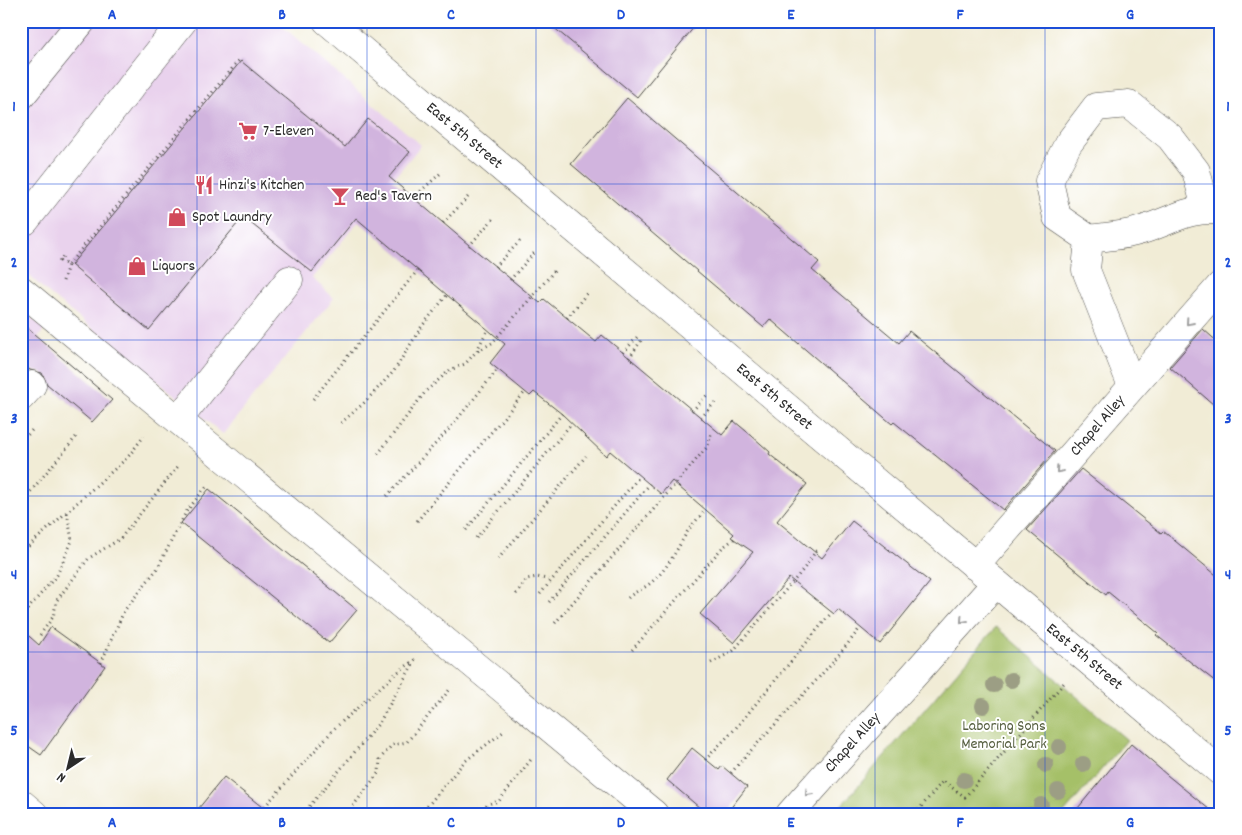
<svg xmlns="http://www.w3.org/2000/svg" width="1242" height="835" viewBox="0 0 1242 835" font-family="Dekko,sans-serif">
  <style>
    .built { fill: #e9d2ed }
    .green { fill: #a5c067; stroke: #687649 }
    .building { fill: #d1b4de }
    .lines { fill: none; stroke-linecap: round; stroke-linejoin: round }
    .minor-casing { stroke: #494845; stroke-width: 29 }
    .path { stroke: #494845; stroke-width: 3; stroke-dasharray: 1 4; stroke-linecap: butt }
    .minor { stroke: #fff; stroke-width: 28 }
    .tree { fill: #9c9e84 }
    .oneway { stroke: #a0a0a0 }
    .grid { fill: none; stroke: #1d4ed8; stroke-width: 1; stroke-opacity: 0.55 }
    .labels { text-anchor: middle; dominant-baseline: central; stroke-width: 4; stroke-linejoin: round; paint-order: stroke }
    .poi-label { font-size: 16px; fill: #2b2b2b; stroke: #fff; text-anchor: start }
    .street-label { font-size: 16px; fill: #2b2b2b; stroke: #fff }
    .park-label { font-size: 16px; fill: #565f40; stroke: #fff }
    .neatline { fill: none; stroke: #1d4ed8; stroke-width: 2 }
    .grid-label { font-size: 16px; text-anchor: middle; font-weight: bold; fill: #1d4ed8 }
  </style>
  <rect width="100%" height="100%" fill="#fff"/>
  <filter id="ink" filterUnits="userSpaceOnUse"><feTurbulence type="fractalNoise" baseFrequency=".02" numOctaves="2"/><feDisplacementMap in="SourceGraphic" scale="10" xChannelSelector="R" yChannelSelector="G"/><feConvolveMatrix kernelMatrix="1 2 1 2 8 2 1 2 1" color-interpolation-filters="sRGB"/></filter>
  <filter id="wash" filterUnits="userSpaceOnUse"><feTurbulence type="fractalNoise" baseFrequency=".0096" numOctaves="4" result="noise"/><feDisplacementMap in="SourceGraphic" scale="20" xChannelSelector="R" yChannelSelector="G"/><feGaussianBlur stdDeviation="1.12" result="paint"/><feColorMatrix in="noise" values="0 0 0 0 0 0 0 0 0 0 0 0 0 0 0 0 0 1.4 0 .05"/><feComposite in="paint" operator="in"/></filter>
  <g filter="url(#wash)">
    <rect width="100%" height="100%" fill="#f1ecd6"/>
    <path class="built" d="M 21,21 L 276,21 L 421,145 L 312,278 L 334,298 L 223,434 L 48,293 L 21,268 Z
      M 21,309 L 45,329 L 21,358 Z"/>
    <path class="green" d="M 996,627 L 1127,740 L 1063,814 L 834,814 Z"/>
    <g id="blocks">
      <path class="building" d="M 546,21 L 699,21 L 637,97 Z
        M 241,61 L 345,147 L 368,119 L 410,152 L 389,177 L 469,245 L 540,303 L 544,299 L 596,342 L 602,335 L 722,435 L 734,421 L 752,436 L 770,452 L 769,454 L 807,484 L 777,521 L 822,558 L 852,521 L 930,582 L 880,644 L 838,609 L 834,614 L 789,578 L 734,643 L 700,614 L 753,552 L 731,537 L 734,534 L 672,481 L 661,494 L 610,451 L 606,456 L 562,414 L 534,392 L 530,396 L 490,363 L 505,344 L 356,218 L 312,272 L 243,217 L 149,330 L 71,265 Z
        M 627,98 L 819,262 L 812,270 L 899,343 L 909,331 L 1055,451 L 1003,510 L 894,422 L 892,424 L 770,319 L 763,327 L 571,164 Z
        M 21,323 L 112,400 L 92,422 L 47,384 L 42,373 L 30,370 L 21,362 Z
        M 1203,329 L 1221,345 L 1221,411 L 1170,367 Z
        M 1081,469 L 1161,533 L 1163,531 L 1221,579 L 1221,686 L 1156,635 L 1158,633 L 1108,592 L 1106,595 L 1027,530 Z
        M 209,489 L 357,610 L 329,643 L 181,523 Z
        M 51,627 L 105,666 L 41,755 L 21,741 L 21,629 L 39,645 Z
        M 1131,744 L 1167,775 L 1215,814 L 1073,814 Z
        M 692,748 L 719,770 L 722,766 L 747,787 L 726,814 L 707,814 L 667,780 Z
        M 224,777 L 271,814 L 194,814 Z"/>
    </g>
  </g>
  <g filter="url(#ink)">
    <use href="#blocks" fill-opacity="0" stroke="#494845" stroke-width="1"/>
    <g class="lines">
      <g class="minor-casing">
        <path id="minor" d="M 327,21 L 1221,772
          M 21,96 L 82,21
          M 1206,208 L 1196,171 L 1170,137 L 1129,104 L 1096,107 L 1068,144 L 1049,181 L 1057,217 L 1089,239 C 1104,237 1121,236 1135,232 C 1164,225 1190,205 1221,211
          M 21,218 L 25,221 L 183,21
          M 1089,239 L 1086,270 L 1132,386
          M 21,290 L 654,814
          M 21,397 L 32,385
          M 178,420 L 289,280
          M 975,566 L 1221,285
          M 21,803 L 34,814
          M 790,814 L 996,583"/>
      </g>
      <path class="path" d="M 413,198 L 442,172
        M 443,223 L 469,196
        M 469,246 L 494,218
        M 68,265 L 239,60
        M 495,267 L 521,240
        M 510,280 L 535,252
        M 63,281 L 68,265 L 60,261 L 64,254
        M 567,318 L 587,293
        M 478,351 L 492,343 L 556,269
        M 623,353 L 639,335
        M 629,358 L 643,338
        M 313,399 L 418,270
        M 692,411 L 709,393
        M 701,418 L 717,400
        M 341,423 L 363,404 L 394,371 L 422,326 L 447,295
        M 21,442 L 32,430
        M 378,454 L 426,391 L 450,370 L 465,364 L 476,352 L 488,329
        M 387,496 L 451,427 L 498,369
        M 21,503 L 76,437
        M 417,521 L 525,392
        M 466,530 L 562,414
        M 476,538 L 572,423
        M 21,553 L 128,457 L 144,436
        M 498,559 L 586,456
        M 516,594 L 527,579 L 537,577 L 551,580
        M 540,594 L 640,476
        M 628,598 C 635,591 646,588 653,581 C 668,568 676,551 686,534 C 691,525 699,518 705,510
        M 549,602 L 650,484
        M 21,617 L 57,575 L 72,541 L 67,511
        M 555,623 L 672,488 L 708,446 L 711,434
        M 40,635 L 53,617 L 57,600 L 89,558 L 120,539 L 179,465
        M 632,650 L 722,548 L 734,539
        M 101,663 L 124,611 L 157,569 L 186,512 L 206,487
        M 711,663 L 733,651 L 803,570 L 818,548
        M 705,760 L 735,729 L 832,612
        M 731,773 C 773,724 821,680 860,628
        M 258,814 L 335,728 L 394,675 L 416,659
        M 303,814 L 379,723 L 413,664
        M 347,814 L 379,772 L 380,759 L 392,745 L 407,742 L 451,688
        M 421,814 L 464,762 L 503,732
        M 480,814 L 488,804 L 499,801 L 533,757
        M 915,814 L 943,781 L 965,797 L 1064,683"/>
      <use href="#minor" class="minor"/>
    </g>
    <g class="tree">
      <circle cx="1011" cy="680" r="8"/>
      <circle cx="994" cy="685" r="8"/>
      <circle cx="983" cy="706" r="8"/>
      <circle cx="1059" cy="747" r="8"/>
      <circle cx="1083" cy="764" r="8"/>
      <circle cx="1046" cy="765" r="8"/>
      <circle cx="964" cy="780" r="8"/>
      <circle cx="1058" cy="791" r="8"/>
      <circle cx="1041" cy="805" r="8"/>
    </g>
    <defs><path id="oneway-chevron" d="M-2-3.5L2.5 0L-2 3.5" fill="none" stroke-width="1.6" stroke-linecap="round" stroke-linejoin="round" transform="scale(1.25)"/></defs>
    <g class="oneway">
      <use href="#oneway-chevron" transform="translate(1189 322) rotate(131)"/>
      <use href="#oneway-chevron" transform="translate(1059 470) rotate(131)"/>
      <use href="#oneway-chevron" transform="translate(963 620) rotate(132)"/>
      <use href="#oneway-chevron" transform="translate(808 793) rotate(132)"/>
    </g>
  </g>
  <path class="grid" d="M 197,21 L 197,814M 367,21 L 367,814M 536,21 L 536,814M 706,21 L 706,814M 875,21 L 875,814M 1045,21 L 1045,814M 21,184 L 1221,184M 21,340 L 1221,340M 21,496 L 1221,496M 21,652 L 1221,652"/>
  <defs>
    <g id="supermarket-bare" transform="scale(1.5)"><path d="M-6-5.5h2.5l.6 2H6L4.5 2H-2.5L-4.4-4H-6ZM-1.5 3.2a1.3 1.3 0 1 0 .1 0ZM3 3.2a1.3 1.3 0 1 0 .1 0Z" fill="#d1495b" stroke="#fff" stroke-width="2.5" paint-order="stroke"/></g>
    <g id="restaurant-bare" transform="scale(1.5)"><path d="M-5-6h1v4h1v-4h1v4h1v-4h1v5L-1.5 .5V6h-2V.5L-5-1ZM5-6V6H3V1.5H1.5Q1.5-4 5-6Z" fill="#d1495b" stroke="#fff" stroke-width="2.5" paint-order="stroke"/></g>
    <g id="bar-bare" transform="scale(1.5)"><path d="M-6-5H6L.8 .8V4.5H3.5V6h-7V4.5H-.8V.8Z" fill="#d1495b" stroke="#fff" stroke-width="2.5" paint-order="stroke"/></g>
    <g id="shop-bare" transform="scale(1.5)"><path d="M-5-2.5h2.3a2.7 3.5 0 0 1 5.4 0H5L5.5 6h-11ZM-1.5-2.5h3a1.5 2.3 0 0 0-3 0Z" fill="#d1495b" stroke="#fff" stroke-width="2.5" paint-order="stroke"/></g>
  </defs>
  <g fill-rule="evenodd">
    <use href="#supermarket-bare" x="248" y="131"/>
    <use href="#restaurant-bare" x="204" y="185"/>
    <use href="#bar-bare" x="340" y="196"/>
    <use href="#shop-bare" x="177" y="217"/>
    <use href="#shop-bare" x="137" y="266"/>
  </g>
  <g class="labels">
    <g class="poi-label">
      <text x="263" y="131">7-Eleven</text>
      <text x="219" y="185">Hinzi's Kitchen</text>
      <text x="355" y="196">Red's Tavern</text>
      <text x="192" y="217">Spot Laundry</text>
      <text x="152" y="266">Liquors</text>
    </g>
    <g class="street-label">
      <text transform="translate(464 136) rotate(40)">East 5th Street</text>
      <text transform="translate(774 397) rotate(40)">East 5th Street</text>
      <text transform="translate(1098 426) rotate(-49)">Chapel Alley</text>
      <text transform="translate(1084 657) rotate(40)">East 5th Street</text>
      <text transform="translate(853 743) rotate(-48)">Chapel Alley</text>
    </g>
    <g class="park-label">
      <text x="1004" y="726">Laboring Sons<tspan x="1004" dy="18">Memorial Park</tspan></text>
    </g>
  </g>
  <rect width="1242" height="835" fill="none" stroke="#fff" stroke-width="55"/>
  <g transform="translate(68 768) rotate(215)" stroke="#ffffff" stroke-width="4" paint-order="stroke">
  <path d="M0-4L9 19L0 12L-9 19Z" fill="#2b2b2b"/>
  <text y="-8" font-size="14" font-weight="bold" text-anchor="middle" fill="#2b2b2b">N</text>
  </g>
  <rect x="28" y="28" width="1186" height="780" class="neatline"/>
  <g class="grid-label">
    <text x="112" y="19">A</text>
    <text x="282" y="19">B</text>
    <text x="451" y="19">C</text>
    <text x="621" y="19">D</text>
    <text x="791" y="19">E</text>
    <text x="960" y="19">F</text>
    <text x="1130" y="19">G</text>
    <text x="14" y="111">1</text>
    <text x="1228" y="111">1</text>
    <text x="14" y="267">2</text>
    <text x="1228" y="267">2</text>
    <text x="14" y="423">3</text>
    <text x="1228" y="423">3</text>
    <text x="14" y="579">4</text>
    <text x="1228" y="579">4</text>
    <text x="14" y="735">5</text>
    <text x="1228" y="735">5</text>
    <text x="112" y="827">A</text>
    <text x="282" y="827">B</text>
    <text x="451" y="827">C</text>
    <text x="621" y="827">D</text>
    <text x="791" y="827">E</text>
    <text x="960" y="827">F</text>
    <text x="1130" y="827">G</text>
  </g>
</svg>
